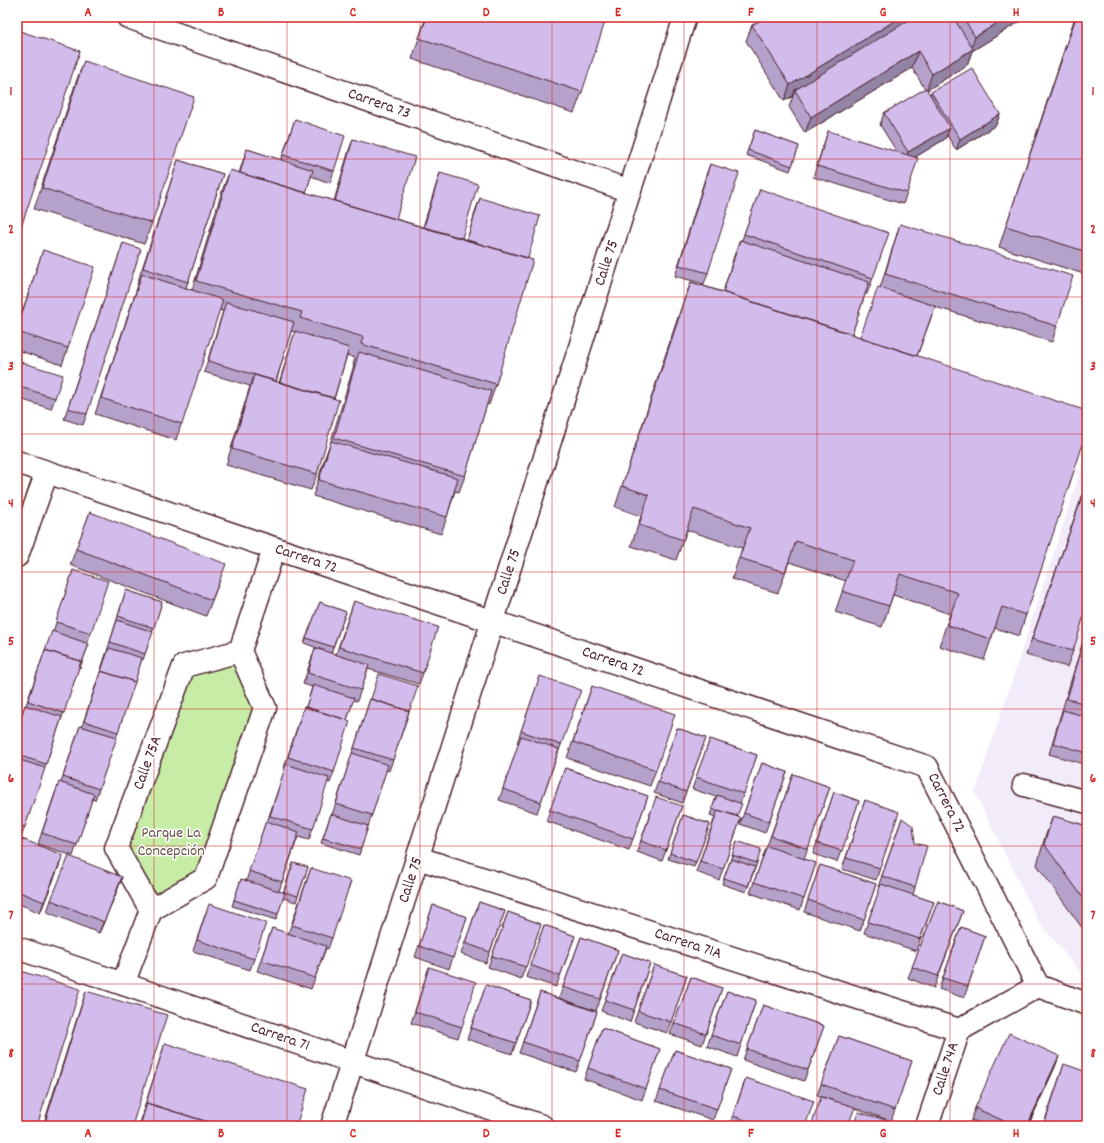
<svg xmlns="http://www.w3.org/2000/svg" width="1104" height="1143" viewBox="0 0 1104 1143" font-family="Dekko,sans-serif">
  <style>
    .built { fill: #f2ebf9 }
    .green { fill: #c6eca6; stroke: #888668 }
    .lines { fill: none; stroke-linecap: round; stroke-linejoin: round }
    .minor-casing { stroke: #4a1f2b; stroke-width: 25 }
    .minor { stroke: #fff; stroke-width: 22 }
    .wall { fill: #b5a2cb; stroke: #4a1f2b; fill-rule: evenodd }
    .shaded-wall { fill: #9384a5; stroke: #4a1f2b }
    .building { fill: #d2bcec; stroke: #4a1f2b }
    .grid { fill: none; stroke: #d62828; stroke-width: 1; stroke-opacity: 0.55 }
    .labels { text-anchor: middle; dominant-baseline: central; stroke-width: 3; stroke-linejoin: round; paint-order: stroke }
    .street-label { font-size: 16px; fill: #4a1f2b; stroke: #fff }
    .park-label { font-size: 16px; fill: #69524a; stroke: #fff }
    .neatline { fill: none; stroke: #d62828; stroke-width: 1.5 }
    .grid-label { font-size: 13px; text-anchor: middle; font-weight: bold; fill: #d62828 }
  </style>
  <rect width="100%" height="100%" fill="#fff"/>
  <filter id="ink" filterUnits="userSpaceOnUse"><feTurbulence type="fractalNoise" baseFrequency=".025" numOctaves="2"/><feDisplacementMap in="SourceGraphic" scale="8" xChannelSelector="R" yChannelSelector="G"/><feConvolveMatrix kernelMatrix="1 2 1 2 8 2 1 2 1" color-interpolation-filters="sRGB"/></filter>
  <g filter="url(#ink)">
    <path class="built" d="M 1087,451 L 1087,980 L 1038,921 L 975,793 Z"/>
    <path class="green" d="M 236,660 L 257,709 L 202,874 L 154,899 L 127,848 L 188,672 Z"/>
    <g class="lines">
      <g class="minor-casing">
        <path id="minor" d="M 128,17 L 630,191
          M 17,462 L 927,767 L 1038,986 L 1087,1004
          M 17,556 L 47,472
          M 1024,785 L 1087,802
          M 418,858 L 959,1030
          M 151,910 L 116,848 L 184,666 L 240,651
          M 17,948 L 542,1126
          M 123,984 L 151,910 L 206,878 L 265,708 L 240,651 L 274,549
          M 332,1126 L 685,17
          M 927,1126 L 959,1030 L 1038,986"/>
      </g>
      <use href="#minor" class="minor"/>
    </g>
    <path class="wall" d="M 426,17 L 591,17 L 582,92 L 574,113 L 412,59 Z
      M 766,17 L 1027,17 L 972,51 L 967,65 L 927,90 L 930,96 L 931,92 L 1000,114 L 996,125 L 956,150 L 947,135 L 945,139 L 915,157 L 907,193 L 903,204 L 813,177 L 828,131 L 897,152 L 880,125 L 884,113 L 925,89 L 912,68 L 805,133 L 789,107 L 793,96 L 784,101 L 746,41 L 752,25 Z
      M 1075,17 L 1087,17 L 1087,275 L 999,247 Z
      M 84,61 L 152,223 L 144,244 L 34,209 L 76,82 Z
      M 295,119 L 334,171 L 330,183 L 311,176 L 306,193 L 334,201 L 349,150 L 353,139 L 396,219 L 423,227 L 436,185 L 440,173 L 462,238 L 467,240 L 476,209 L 480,198 L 528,258 L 496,384 L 489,405 L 487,404 L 465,476 L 459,492 L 455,491 L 447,517 L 441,534 L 313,496 L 325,457 L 331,441 L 354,365 L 353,365 L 355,358 L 347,355 L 334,399 L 317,474 L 311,490 L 226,465 L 250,386 L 204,372 L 223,311 L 219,310 L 176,440 L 95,414 L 138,285 L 137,284 L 178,160 L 223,174 L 186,288 L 192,290 L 222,191 L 230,170 L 239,173 L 247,149 L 281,160 ZM 291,331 L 295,332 L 279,383 L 276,382 Z
      M 755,130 L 799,146 L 790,171 L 746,155 Z
      M 710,164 L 708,273 L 704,284 L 675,276 L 706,175 Z
      M 760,189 L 873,278 L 867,294 L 865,294 L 852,334 L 860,337 L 880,288 L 900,224 L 1057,326 L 1052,342 L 935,307 L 917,356 L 1026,615 L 1019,636 L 995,628 L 984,660 L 939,646 L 950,614 L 893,595 L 882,627 L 835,612 L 846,581 L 789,562 L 778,593 L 732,579 L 742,548 L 687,530 L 676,560 L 631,546 L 641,516 L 615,507 L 683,302 L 691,282 L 723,292 L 734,256 L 740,240 L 742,240 Z
      M 123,243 L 87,414 L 83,425 L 64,419 Z
      M 43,250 L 68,348 L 62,365 L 17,350 L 17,327 Z
      M 17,361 L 55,398 L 51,409 L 17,398 Z
      M 1087,482 L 1073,651 L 1067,667 L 1026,655 Z
      M 90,512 L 220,580 L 206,616 L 70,565 Z
      M 73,570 L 91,633 L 87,643 L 89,644 L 80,668 L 79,667 L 21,838 L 59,866 L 40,913 L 17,903 L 17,729 L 25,705 L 26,705 L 45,650 L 53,632 Z
      M 126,590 L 162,602 L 145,654 L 143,660 L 142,659 L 99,789 L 95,800 L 92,799 L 73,856 L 38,844 L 55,793 L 61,782 L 80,726 L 82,726 L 108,648 Z
      M 354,601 L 423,673 L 419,684 L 368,669 L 357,701 L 353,700 L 347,720 L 334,772 L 330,783 L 327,782 L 309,840 L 298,837 L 279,891 L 283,893 L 293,863 L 308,867 L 296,902 L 283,898 L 276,920 L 232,906 L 241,879 L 246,881 L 266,821 L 267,822 L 285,769 L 284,768 L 300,718 L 304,707 L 306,707 L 312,687 L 303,684 L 315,648 L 325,651 L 304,643 L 320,602 L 346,612 L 331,653 L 336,654 Z
      M 1087,631 L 1087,765 L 1049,754 L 1082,644 Z
      M 540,676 L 561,745 L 557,756 L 537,813 L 499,800 L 519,743 L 517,743 Z
      M 592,686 L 656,770 L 650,786 L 567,758 Z
      M 370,699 L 409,712 L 407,718 L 389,771 L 386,770 L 359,855 L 321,843 L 331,814 L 332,815 Z
      M 677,728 L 706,738 L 682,803 L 654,793 Z
      M 710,739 L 757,755 L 740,804 L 737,816 L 741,818 L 719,880 L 696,872 L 715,817 L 710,815 L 716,797 L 692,789 Z
      M 762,763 L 787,772 L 765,833 L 740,824 Z
      M 565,768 L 648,796 L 629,850 L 546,821 Z
      M 793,774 L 830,787 L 804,859 L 816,863 L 800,910 L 750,893 Z
      M 834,792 L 859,801 L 837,862 L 813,854 Z
      M 865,800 L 880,868 L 876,880 L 842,869 Z
      M 682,806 L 662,861 L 637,852 L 652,808 Z
      M 683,815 L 710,824 L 694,867 L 668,859 Z
      M 1053,816 L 1087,826 L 1087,933 L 1080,925 L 1037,865 L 1045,837 Z
      M 902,818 L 915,887 L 913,895 L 934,902 L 916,951 L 864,933 L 880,888 L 878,887 Z
      M 737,841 L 757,863 L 746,892 L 722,884 Z
      M 820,865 L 876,884 L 860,931 L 804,912 Z
      M 311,868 L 332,938 L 328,949 L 326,948 L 311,989 L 257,971 L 272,928 L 288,934 Z
      M 122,877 L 99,933 L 47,912 L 51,900 Z
      M 938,901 L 963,911 L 934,988 L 908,978 Z
      M 479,902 L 505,911 L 486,963 L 461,954 Z
      M 433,905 L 467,917 L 449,969 L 415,957 Z
      M 508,912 L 541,924 L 521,979 L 488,967 Z
      M 205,915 L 254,959 L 250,970 L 193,951 Z
      M 544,925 L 575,936 L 556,987 L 526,977 Z
      M 961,927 L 985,936 L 964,998 L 939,989 Z
      M 581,937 L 618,950 L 596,1011 L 559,998 Z
      M 622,953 L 650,963 L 630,1022 L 601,1011 Z
      M 654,965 L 687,976 L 667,1033 L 634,1022 Z
      M 429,967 L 462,1027 L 458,1038 L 411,1023 Z
      M 691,977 L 722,988 L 702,1045 L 670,1034 Z
      M 486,985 L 531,1000 L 512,1054 L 467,1039 Z
      M 86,991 L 132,1126 L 43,1126 L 79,1012 Z
      M 727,991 L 756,1000 L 737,1057 L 707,1046 Z
      M 540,992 L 597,1012 L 576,1072 L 519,1053 Z
      M 763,1005 L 824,1026 L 804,1081 L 743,1060 Z
      M 602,1028 L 660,1049 L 642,1100 L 584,1079 Z
      M 839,1036 L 912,1061 L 891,1121 L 817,1095 Z
      M 165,1043 L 296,1126 L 139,1126 L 143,1114 L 142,1114 Z
      M 675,1050 L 731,1069 L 713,1120 L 656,1101 Z
      M 1059,1056 L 1055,1067 L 1028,1126 L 969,1126 L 973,1121 L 971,1120 L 975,1108 Z
      M 1064,1064 L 1087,1126 L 1043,1126 Z
      M 746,1078 L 805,1126 L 729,1126 Z"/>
    <path class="shaded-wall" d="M 901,17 L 921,17 L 795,90 L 793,96 L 784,101 L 790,85 Z
      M 1007,17 L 1027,17 L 972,51 L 967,65 L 926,91 L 932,74 L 970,51 L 975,37 Z
      M 918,51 L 912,68 L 805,133 L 811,117 Z
      M 1000,114 L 996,125 L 956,150 L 960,139 Z
      M 950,128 L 945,139 L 904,164 L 908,152 Z
      M 63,855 L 59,866 L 40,913 L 44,902 Z
      M 122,877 L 118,889 L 99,933 L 104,922 Z
      M 1059,1056 L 1055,1067 L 1028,1126 L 1027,1126 Z"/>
    <path class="building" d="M 427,17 L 591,17 L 605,22 L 582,92 L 419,38 Z
      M 766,17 L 901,17 L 790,85 L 752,25 Z
      M 914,17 L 953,17 L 973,49 L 932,74 L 918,51 L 811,117 L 795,90 Z
      M 963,17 L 1007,17 L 975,37 Z
      M 1076,17 L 1087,17 L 1087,252 L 1006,226 Z
      M 17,30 L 80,51 L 17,239 Z
      M 84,61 L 194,97 L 152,223 L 42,188 Z
      M 972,68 L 1000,114 L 960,139 L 931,92 Z
      M 926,88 L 950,128 L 908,152 L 884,113 Z
      M 295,119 L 345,136 L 334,171 L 283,155 Z
      M 755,130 L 799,146 L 792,166 L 748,150 Z
      M 828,131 L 918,158 L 907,193 L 817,166 Z
      M 353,139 L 415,157 L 396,219 L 335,201 Z
      M 247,149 L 313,170 L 306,193 L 240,173 Z
      M 178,160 L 223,174 L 188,282 L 143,268 Z
      M 710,164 L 739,173 L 708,273 L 679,265 Z
      M 230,170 L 533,260 L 496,384 L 361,344 L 363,337 L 300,318 L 302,312 L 196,281 Z
      M 440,173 L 478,184 L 462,238 L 424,227 Z
      M 760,189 L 889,233 L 873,278 L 744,234 Z
      M 480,198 L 540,216 L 528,258 L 467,240 Z
      M 900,224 L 1073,276 L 1057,326 L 885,274 Z
      M 740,240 L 869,282 L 852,334 L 723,292 Z
      M 123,243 L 141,249 L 87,414 L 68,408 Z
      M 43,250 L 95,267 L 68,348 L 17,332 L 17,328 Z
      M 142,274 L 223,300 L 182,424 L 101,398 Z
      M 691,282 L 1087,411 L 1087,432 L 1026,615 L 1002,607 L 991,639 L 947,625 L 958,593 L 900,574 L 889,606 L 842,591 L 853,560 L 796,541 L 785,572 L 739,558 L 750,528 L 694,509 L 683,540 L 639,525 L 649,495 L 622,486 Z
      M 878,287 L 935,306 L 917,356 L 860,337 Z
      M 226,302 L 294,322 L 276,381 L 208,361 Z
      M 295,331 L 349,348 L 334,398 L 280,382 Z
      M 359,352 L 491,391 L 465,476 L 334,438 Z
      M 17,361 L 63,375 L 55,398 L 17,386 Z
      M 254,375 L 339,400 L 317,474 L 232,449 Z
      M 331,441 L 458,478 L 447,517 L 319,480 Z
      M 1087,483 L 1087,606 L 1073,651 L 1032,639 Z
      M 90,512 L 226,564 L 212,600 L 76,549 Z
      M 73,570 L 108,581 L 91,633 L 56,622 Z
      M 126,590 L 162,602 L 154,628 L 118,616 Z
      M 354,601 L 438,627 L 423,673 L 339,647 Z
      M 320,602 L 346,612 L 333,647 L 306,638 Z
      M 117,620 L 153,632 L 145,654 L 110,642 Z
      M 52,631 L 89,644 L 82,662 L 45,650 Z
      M 1087,632 L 1087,704 L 1067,699 Z
      M 109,648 L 142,658 L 135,682 L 101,671 Z
      M 315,648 L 369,665 L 361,690 L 308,673 Z
      M 45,650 L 81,661 L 64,713 L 28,701 Z
      M 101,671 L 135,682 L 118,732 L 84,721 Z
      M 379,674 L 418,686 L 409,712 L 409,711 L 371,699 Z
      M 540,676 L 581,690 L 561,745 L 521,731 Z
      M 313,685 L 354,698 L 347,720 L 306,707 Z
      M 592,686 L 675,714 L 656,770 L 573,742 Z
      M 370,699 L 409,711 L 393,760 L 354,748 Z
      M 25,705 L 62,717 L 46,764 L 17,755 L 17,730 Z
      M 304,707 L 350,721 L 334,772 L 288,757 Z
      M 1063,710 L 1087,717 L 1087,753 L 1053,743 Z
      M 80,726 L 117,737 L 99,789 L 63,777 Z
      M 677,728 L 706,738 L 686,792 L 658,782 Z
      M 521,736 L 559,749 L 541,802 L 503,789 Z
      M 710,739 L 757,755 L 744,794 L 696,777 Z
      M 352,753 L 388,765 L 372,815 L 336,804 Z
      M 17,759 L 45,768 L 25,827 L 17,825 Z
      M 762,763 L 787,772 L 769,822 L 744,813 Z
      M 286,764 L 329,778 L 313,829 L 270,816 Z
      M 565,768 L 648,796 L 633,839 L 550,810 Z
      M 793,774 L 830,787 L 808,849 L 771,836 Z
      M 59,782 L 94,794 L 77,845 L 42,833 Z
      M 834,792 L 859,801 L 842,851 L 817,843 Z
      M 717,795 L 742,804 L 737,816 L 718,810 L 717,811 L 712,809 Z
      M 656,797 L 682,806 L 666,850 L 641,841 Z
      M 865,800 L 899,812 L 880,868 L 846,858 Z
      M 718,810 L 741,818 L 723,869 L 700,861 Z
      M 331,814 L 368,826 L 361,849 L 323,838 Z
      M 683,815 L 710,824 L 696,862 L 670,853 Z
      M 1053,816 L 1087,826 L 1087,903 L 1044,844 Z
      M 902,818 L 913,826 L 915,843 L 927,846 L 915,887 L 882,876 Z
      M 266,821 L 299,832 L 282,882 L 249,871 Z
      M 17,837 L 63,855 L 44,902 L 17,891 Z
      M 737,841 L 761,849 L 757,863 L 732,855 Z
      M 767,846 L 816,863 L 804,899 L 754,882 Z
      M 69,856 L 122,877 L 104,922 L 51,900 Z
      M 731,859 L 755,867 L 748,886 L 724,878 Z
      M 293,863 L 308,867 L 298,896 L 284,892 Z
      M 820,865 L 876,884 L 864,920 L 808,900 Z
      M 311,868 L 351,881 L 332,938 L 292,925 Z
      M 241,879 L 285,893 L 278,914 L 234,900 Z
      M 881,884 L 934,902 L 920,939 L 868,922 Z
      M 938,901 L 963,911 L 938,976 L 912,967 Z
      M 479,902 L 505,911 L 490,952 L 465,943 Z
      M 209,904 L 266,923 L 254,959 L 197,940 Z
      M 433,905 L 467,917 L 453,958 L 419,946 Z
      M 508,912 L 541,924 L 526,967 L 492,956 Z
      M 544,925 L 575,936 L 560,976 L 530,965 Z
      M 961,927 L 985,936 L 968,986 L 943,978 Z
      M 272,928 L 326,946 L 315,978 L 261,960 Z
      M 581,937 L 618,950 L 600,999 L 563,987 Z
      M 622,953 L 650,963 L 634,1010 L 605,1000 Z
      M 654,965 L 687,976 L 671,1022 L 638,1011 Z
      M 429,967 L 476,982 L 462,1027 L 415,1012 Z
      M 17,970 L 80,989 L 37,1126 L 17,1126 Z
      M 691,977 L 722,988 L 706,1034 L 674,1023 Z
      M 486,985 L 531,1000 L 516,1043 L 471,1028 Z
      M 86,991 L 167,1015 L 132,1126 L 44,1126 Z
      M 727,991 L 756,1000 L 741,1045 L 711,1035 Z
      M 540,992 L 597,1012 L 580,1061 L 523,1042 Z
      M 763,1005 L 824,1026 L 808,1070 L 747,1049 Z
      M 602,1028 L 660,1049 L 646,1089 L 588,1068 Z
      M 1009,1033 L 1059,1056 L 1027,1126 L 1015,1126 L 975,1108 Z
      M 839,1036 L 912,1061 L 895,1110 L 821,1084 Z
      M 165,1043 L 308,1089 L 296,1126 L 221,1126 L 146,1103 Z
      M 675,1050 L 731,1069 L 717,1109 L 660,1090 Z
      M 1064,1064 L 1087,1072 L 1087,1126 L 1057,1126 L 1045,1122 Z
      M 746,1078 L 814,1101 L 805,1126 L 763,1126 L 733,1116 Z
      M 821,1097 L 855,1107 L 848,1126 L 811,1126 Z
      M 147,1103 L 221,1126 L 140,1126 Z
      M 858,1112 L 893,1122 L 891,1126 L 854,1126 Z
      M 971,1120 L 990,1126 L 969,1126 Z"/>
  </g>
  <path class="grid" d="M 154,17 L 154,1126M 287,17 L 287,1126M 420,17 L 420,1126M 552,17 L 552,1126M 684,17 L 684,1126M 817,17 L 817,1126M 950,17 L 950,1126M 17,159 L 1087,159M 17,297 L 1087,297M 17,434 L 1087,434M 17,572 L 1087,572M 17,709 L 1087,709M 17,846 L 1087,846M 17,984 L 1087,984"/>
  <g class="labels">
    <g class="street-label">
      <text transform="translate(379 104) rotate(19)">Carrera 73</text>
      <text transform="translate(607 263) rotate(-72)">Calle 75</text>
      <text transform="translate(306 559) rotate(18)">Carrera 72</text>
      <text transform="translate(509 572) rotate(-72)">Calle 75</text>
      <text transform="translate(613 662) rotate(19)">Carrera 72</text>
      <text transform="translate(148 763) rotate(-70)">Calle 75A</text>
      <text transform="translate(946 803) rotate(63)">Carrera 72</text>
      <text transform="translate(411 880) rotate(-72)">Calle 75</text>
      <text transform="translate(688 944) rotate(18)">Carrera 71A</text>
      <text transform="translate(280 1037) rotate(19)">Carrera 71</text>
      <text transform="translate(946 1069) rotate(-72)">Calle 74A</text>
    </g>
    <g class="park-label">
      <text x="171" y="833">Parque La<tspan x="171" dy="18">Concepción</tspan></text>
    </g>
  </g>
  <rect width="1104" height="1143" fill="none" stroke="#fff" stroke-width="44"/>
  <rect x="22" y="22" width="1060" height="1099" class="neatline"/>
  <g class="grid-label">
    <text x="88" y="16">A</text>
    <text x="221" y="16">B</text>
    <text x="353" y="16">C</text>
    <text x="486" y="16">D</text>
    <text x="618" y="16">E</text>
    <text x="751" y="16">F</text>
    <text x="883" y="16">G</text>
    <text x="1016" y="16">H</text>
    <text x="11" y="95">1</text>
    <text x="1093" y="95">1</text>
    <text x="11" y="233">2</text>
    <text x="1093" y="233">2</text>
    <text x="11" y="370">3</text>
    <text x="1093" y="370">3</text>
    <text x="11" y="507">4</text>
    <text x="1093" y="507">4</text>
    <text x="11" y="645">5</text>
    <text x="1093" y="645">5</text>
    <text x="11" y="782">6</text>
    <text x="1093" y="782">6</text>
    <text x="11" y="919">7</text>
    <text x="1093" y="919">7</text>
    <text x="11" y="1057">8</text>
    <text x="1093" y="1057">8</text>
    <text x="88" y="1137">A</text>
    <text x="221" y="1137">B</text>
    <text x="353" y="1137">C</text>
    <text x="486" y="1137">D</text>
    <text x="618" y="1137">E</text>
    <text x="751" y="1137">F</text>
    <text x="883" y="1137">G</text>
    <text x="1016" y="1137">H</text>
  </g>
</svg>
